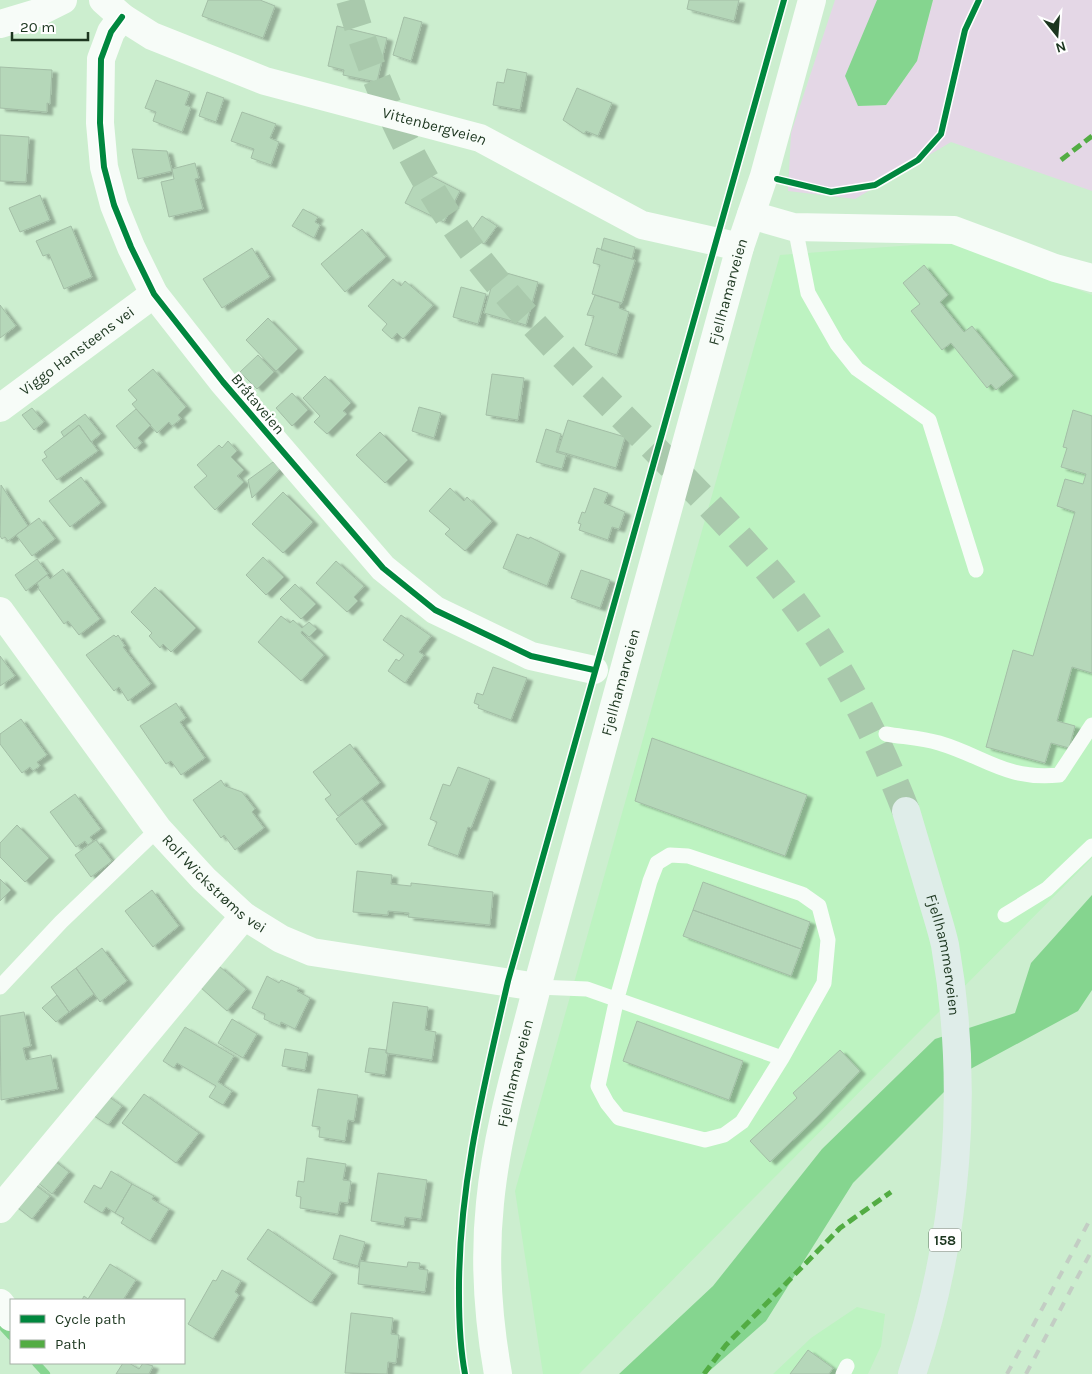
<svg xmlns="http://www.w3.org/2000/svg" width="1092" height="1374" viewBox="0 0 1092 1374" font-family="Karla,sans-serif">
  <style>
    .built { fill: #bdf3c1 }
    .green { fill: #e4d7e6 }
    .water { fill: #85d58f }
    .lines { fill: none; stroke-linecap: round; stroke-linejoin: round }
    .stream { stroke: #85d58f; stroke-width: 8 }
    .building { fill: #b5d7b9; stroke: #a3bea6; filter: url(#shadow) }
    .primary-tunnel { stroke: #a9c9ac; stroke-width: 28; stroke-dasharray: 28 14; stroke-linecap: butt }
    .lane { stroke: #f7fcf8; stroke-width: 15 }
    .street { stroke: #f7fcf8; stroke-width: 28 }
    .secondary { stroke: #f7fcf8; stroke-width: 28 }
    .primary { stroke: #dfede9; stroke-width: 28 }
    .rail { stroke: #c3cdc4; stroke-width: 4; stroke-dasharray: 9 9; stroke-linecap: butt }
    .quiet { stroke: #52ac43; stroke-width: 5; stroke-dasharray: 10 5; stroke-linecap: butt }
    .cycleway-casing { stroke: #fff; stroke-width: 9 }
    .cycleway { stroke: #00873e; stroke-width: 6 }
    .labels { text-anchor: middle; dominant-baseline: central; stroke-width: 5; stroke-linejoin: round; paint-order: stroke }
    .shield { fill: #fff; stroke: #607262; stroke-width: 1 }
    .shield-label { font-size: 14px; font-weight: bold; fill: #1c361f }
    .street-label { font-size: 15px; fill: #1c361f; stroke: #fff }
  </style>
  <defs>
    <filter id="shadow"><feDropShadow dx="5.5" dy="3" stdDeviation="1" flood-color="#0004"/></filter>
  </defs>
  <rect width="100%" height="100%" fill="#cceecf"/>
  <path class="built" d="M 953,242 L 1092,295 L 1092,858 L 579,1374 L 543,1374 L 515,1191 L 780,255 Z
    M 857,1307 L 885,1314 L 881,1346 L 868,1374 L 773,1374 L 811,1338 Z"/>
  <path class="green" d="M 835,0 L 877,0 L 858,106 L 886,105 L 917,61 L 933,0 L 1092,0 L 1092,191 L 951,142 L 855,199 L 788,191 L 791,133 Z"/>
  <path class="water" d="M 877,0 L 933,0 L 917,61 L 886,105 L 858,106 L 845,76 Z
    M 1092,895 L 1092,990 L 1078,1011 L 963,1073 L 853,1183 L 766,1321 L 706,1374 L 619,1374 L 713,1286 L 822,1149 L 935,1039 L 1015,1013 L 1031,963 Z"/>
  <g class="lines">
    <path class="stream" d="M 0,1324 L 11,1336
      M 36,1363 L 46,1374"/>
  </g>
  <path class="building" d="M 208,0 L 260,0 L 275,6 L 263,38 L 202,16 Z
    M 689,0 L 739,0 L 734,21 L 687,9 Z
    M 404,17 L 422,22 L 411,61 L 393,55 Z
    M 337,26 L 387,38 L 377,82 L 343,75 L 344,70 L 328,66 Z
    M 0,67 L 52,70 L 50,104 L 47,103 L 47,112 L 0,108 Z
    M 507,69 L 527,73 L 520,110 L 493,105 L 497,82 L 504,83 Z
    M 156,80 L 190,92 L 185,105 L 191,107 L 182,132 L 153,121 L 156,112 L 145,108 Z
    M 577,88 L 612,103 L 598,136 L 586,131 L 584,134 L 563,120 Z
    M 207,92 L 224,98 L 216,122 L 199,116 Z
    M 242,112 L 276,124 L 270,138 L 279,142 L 271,165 L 251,158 L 254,149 L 231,141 Z
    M 0,135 L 29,137 L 26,182 L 0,181 Z
    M 132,149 L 167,151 L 172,171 L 138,179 Z
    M 195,163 L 199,178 L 195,179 L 203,209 L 169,217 L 161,182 L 174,179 L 172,169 Z
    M 421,171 L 460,191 L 444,222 L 405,203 Z
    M 40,195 L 50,220 L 20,232 L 9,208 Z
    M 303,209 L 318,217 L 315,222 L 320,225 L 314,238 L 292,226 Z
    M 482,216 L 497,226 L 484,244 L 469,234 Z
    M 71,226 L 92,277 L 64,289 L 49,254 L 43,256 L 36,241 Z
    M 362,229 L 386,257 L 345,292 L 321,264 Z
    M 604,238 L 635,247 L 632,259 L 601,250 Z
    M 252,248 L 270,277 L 222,308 L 203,279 Z
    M 597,248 L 635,260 L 622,303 L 592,294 L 600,265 L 593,263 Z
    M 924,265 L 948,295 L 940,302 L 964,332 L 972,326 L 1013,376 L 996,390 L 991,384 L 987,388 L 951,343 L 942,350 L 911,311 L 920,304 L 903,283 Z
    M 496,270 L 538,282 L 526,325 L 484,313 Z
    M 393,279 L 401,286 L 405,281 L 433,305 L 403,339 L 397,333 L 392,339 L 382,330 L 387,324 L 368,306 Z
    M 461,287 L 486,294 L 478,324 L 453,317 Z
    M 595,295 L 620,303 L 619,308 L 629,312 L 617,355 L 585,345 L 594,316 L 587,315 Z
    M 0,305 L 16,326 L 0,338 Z
    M 268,318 L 298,349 L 276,371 L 246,340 Z
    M 258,355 L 274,372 L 257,389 L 240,372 Z
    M 153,369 L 186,407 L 178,415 L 181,419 L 172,426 L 169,422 L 157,433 L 132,404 L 137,400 L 128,390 Z
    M 492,374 L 524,378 L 518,420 L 486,415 Z
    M 325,376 L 351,403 L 343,411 L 347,414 L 327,434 L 314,422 L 320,416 L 303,398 Z
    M 292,393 L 308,410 L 292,426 L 276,408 Z
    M 419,407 L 441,413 L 434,438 L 412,431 Z
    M 32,408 L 44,422 L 34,430 L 22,415 Z
    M 136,409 L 151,425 L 138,438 L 142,443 L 135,449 L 116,426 Z
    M 1073,410 L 1092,416 L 1092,673 L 1072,667 L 1057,721 L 1075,726 L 1069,748 L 1051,743 L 1045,763 L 986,747 L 1013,650 L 1033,656 L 1075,512 L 1057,506 L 1065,479 L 1083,484 L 1086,474 L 1061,467 L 1067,448 L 1063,447 Z
    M 85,414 L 101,434 L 91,442 L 79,425 L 64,437 L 61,432 Z
    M 568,420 L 625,437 L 616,468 L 558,451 Z
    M 79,425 L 98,451 L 57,480 L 42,460 L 47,457 L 44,452 Z
    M 546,429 L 561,434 L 556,452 L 566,455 L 562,469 L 536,462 Z
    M 380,432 L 408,460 L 385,483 L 356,455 Z
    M 228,441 L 237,451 L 231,457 L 244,470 L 237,476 L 244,482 L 215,510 L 194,487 L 207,476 L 197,465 L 219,445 L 222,448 Z
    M 273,462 L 280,469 L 252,498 L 248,480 Z
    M 81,477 L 101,503 L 70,527 L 49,501 Z
    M 1,485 L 28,526 L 8,541 L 5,537 L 2,539 L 0,536 Z
    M 450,488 L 464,501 L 467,497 L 492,521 L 465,551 L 445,534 L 450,529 L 429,511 Z
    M 594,488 L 608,493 L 604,503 L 625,512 L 619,529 L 612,527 L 608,540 L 579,530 L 581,524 L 578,523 L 582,512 L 585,513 Z
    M 283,492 L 313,522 L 283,553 L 252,524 Z
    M 39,518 L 55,539 L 32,556 L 16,535 Z
    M 517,534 L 529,539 L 530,537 L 560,552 L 547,586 L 503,568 Z
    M 263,557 L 284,577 L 266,595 L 246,575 Z
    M 37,559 L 48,574 L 26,591 L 15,575 Z
    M 336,561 L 364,586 L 354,597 L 358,601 L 347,612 L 316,583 Z
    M 63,569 L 100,619 L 79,635 L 68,621 L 64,624 L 38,588 L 39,587 L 37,583 L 47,575 L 50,579 Z
    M 581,570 L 610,580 L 600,608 L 571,598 Z
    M 295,584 L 316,604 L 301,619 L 280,599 Z
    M 155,587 L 196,628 L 171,652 L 163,644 L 160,648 L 149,636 L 152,633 L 131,612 Z
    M 401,615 L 431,636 L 419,652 L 424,655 L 405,683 L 388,671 L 396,659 L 399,661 L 404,655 L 383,640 Z
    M 281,616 L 290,623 L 293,620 L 302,628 L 309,622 L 317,629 L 309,637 L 302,631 L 301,633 L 324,655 L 301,681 L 258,642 Z
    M 114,635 L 116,637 L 118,635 L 125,646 L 123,647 L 151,684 L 128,701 L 119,687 L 114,691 L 86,655 Z
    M 0,656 L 15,676 L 0,686 Z
    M 493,667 L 527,678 L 511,720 L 478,708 L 479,705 L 474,703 L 477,693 L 483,695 Z
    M 176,703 L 186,718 L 180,722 L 205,758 L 181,775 L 171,761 L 166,764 L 140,726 Z
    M 21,719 L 47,755 L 37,762 L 40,766 L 33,771 L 30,767 L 22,773 L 0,744 L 0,734 Z
    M 652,738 L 807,795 L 785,856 L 635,801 Z
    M 350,744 L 380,783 L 338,816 L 325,799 L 331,795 L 313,772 Z
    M 458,767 L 490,779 L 471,828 L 468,827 L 458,856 L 428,845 L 437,822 L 430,819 L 443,784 L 450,786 Z
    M 221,780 L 225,786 L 242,792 L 255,809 L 252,812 L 264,828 L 235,850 L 224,835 L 221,838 L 193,800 Z
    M 75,794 L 101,829 L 90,837 L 93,841 L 88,845 L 85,841 L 76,847 L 50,812 Z
    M 362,799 L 382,825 L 356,845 L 336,819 Z
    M 17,825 L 49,858 L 25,882 L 0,857 L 0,843 Z
    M 96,840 L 112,861 L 91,877 L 75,855 Z
    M 357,871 L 392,875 L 391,884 L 411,886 L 411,883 L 493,892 L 490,925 L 408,917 L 409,913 L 388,911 L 388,915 L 353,912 Z
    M 0,879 L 11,890 L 0,901 Z
    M 703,882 L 810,922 L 801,949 L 693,910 Z
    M 152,890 L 179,926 L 153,947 L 125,911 Z
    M 693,910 L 801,949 L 791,976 L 683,936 Z
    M 102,948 L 127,981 L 100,1002 L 76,968 Z
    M 219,966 L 246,989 L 227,1011 L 200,987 Z
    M 76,968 L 94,994 L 69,1012 L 51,987 Z
    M 267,976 L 279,983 L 281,980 L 299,988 L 297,991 L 310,998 L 295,1029 L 281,1022 L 280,1026 L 264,1019 L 265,1014 L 252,1008 Z
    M 57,995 L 69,1012 L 56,1022 L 42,1008 Z
    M 393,1002 L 428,1007 L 425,1030 L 436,1032 L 432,1060 L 386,1053 Z
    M 24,1012 L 31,1046 L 23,1048 L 26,1060 L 51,1055 L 58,1089 L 1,1100 L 0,1016 Z
    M 232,1019 L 257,1034 L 243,1058 L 218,1043 Z
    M 637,1021 L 743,1061 L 729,1100 L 623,1061 Z
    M 185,1027 L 234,1056 L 218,1082 L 232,1091 L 223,1105 L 209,1097 L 216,1086 L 177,1063 L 174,1068 L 163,1061 Z
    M 369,1048 L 386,1050 L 386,1053 L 388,1053 L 385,1075 L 365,1072 Z
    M 285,1049 L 308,1053 L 305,1070 L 282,1066 Z
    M 840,1050 L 860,1071 L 816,1118 L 770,1162 L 750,1141 L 797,1098 L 793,1093 Z
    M 318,1089 L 358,1095 L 354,1121 L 348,1120 L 345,1141 L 319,1137 L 320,1127 L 312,1126 Z
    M 105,1094 L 122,1106 L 108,1125 L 91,1114 Z
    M 144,1094 L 199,1133 L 176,1163 L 122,1123 Z
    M 47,1155 L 69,1172 L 52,1194 L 31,1177 Z
    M 307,1158 L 346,1164 L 343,1180 L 351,1181 L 348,1203 L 340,1202 L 338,1214 L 300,1208 L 301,1197 L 296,1196 L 298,1181 L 304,1182 Z
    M 111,1171 L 132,1184 L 115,1213 L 106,1207 L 102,1213 L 84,1202 L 94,1185 L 101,1189 Z
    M 378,1173 L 427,1180 L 421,1219 L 405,1217 L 404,1226 L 371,1221 Z
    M 26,1178 L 50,1196 L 32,1219 L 9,1201 Z
    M 132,1184 L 154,1196 L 152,1199 L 169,1209 L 150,1241 L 121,1223 L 124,1218 L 115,1213 Z
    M 268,1229 L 332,1273 L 311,1303 L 247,1259 Z
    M 340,1235 L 365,1242 L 358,1266 L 333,1259 Z
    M 360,1261 L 407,1267 L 408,1262 L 420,1263 L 419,1269 L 428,1270 L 425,1292 L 358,1284 Z
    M 110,1264 L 136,1280 L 123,1300 L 82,1300 L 84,1296 L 88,1299 Z
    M 222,1270 L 241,1281 L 235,1292 L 239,1295 L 213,1339 L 188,1324 L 213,1280 L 216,1281 Z
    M 351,1313 L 393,1318 L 391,1334 L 399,1335 L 396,1363 L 388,1362 L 387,1374 L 345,1373 Z
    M 808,1350 L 833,1368 L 829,1374 L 790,1374 Z
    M 123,1363 L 129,1363 L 139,1369 L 143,1363 L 153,1366 L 149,1374 L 116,1374 Z"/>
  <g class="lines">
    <path class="primary-tunnel" d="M 350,0 C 377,96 422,188 484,266 C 573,378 686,470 777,581 C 833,650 874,729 906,811"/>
    <path class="lane" d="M 795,227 L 808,293 L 837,344 L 857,369 L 929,420 L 976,570
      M 886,734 C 903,737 922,738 939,743 C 986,757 1005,780 1059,775 L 1092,725
      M 670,855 L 688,856 L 802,894 L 819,906 L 828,940 L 824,983 L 782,1058 L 742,1122 L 724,1135 L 705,1140 L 619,1118 L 607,1103 L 598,1086 L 617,998 L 650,881 L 657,863 Z
      M 1005,915 L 1047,889 L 1092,846
      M 0,987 L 61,922 L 158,829
      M 537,987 L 587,989 L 782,1058
      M 843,1374 L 847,1366"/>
    <g class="street">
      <path id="s1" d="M 103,0 L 122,17 L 152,36 L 265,81 L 480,138 L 642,225 L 740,247"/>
      <path d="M 122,17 L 111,32 L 101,59 L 100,123 L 104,167 L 114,205 L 131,247 L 154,294 L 223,382 L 383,568 L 435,610 L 531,656 L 594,670"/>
      <path d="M 0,24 L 37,13 L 63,0"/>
      <path d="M 751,215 L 793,227 L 954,230 L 1055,268 L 1092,278"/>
      <path id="s2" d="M 0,408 L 154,294"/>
      <path id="s3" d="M 0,611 L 158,829 L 204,879 L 244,916 L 281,939 L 312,952 L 537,987"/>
      <path d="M 0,1209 L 244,916"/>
      <path d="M 0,1303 L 11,1317"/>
    </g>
    <path class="secondary" id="s4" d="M 498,1374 C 488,1318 484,1260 490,1203 C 497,1130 519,1058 537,987 L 740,247 L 764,176 L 812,0"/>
    <path class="primary" id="s5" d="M 906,811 C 915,841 924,872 933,902 C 937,916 942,931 945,945 C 970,1087 958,1238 912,1374"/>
    <path class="rail" d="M 1007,1374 L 1092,1216
      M 1026,1374 L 1092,1250"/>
    <path class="quiet" d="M 1061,160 L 1092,136
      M 704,1374 L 726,1345 L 840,1228 L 891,1192"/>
    <g class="cycleway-casing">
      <path id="cycleway" d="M 122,17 L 111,32 L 101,59 L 100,123 L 104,167 L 114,205 L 131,247 L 154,294 L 223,382 L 383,568 L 435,610 L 531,656 L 594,670
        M 777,179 L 831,192 L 875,185 L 918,160 L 941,134 L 965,30 L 979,0
        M 465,1374 C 460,1347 459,1322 459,1295 C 458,1188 484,1085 508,981 L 784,0"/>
    </g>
    <use href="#cycleway" class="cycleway"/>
  </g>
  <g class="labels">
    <rect class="shield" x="929" y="1228.5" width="32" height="23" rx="4"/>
    <g class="shield-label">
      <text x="945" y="1240">158</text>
    </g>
    <g class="street-label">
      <text stroke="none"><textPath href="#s1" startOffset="358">Vittenbergveien</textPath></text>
      <text stroke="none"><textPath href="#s4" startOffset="1114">Fjellhamarveien</textPath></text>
      <text stroke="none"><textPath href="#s2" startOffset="96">Viggo Hansteens vei</textPath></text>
      <text transform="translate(258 404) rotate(50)">Bråtaveien</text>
      <text stroke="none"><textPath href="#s4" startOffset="709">Fjellhamarveien</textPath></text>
      <text stroke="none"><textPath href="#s3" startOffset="348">Rolf Wickstrøms vei</textPath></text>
      <text stroke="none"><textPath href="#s5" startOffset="149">Fjellhammerveien</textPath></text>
      <text stroke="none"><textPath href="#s4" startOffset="304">Fjellhamarveien</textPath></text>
    </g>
  </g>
  <rect x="10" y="1299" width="175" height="65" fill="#ffffff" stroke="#a4afa5"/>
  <rect x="20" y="1315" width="25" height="8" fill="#00873e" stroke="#a4afa5"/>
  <text x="55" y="1324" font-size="15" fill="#1c361f">Cycle path</text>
  <rect x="20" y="1340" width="25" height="8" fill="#52ac43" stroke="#a4afa5"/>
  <text x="55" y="1349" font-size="15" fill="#1c361f">Path</text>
  <g transform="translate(1057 35) rotate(163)" stroke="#ffffff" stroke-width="4" paint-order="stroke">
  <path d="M0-4L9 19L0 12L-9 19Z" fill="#1c361f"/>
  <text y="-8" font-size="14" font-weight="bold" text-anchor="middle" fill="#1c361f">N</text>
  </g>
  <path d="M12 32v8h76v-8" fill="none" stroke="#1c361f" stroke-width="2.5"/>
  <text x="20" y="32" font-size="15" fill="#1c361f" stroke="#ffffff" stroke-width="4" paint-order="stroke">20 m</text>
</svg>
